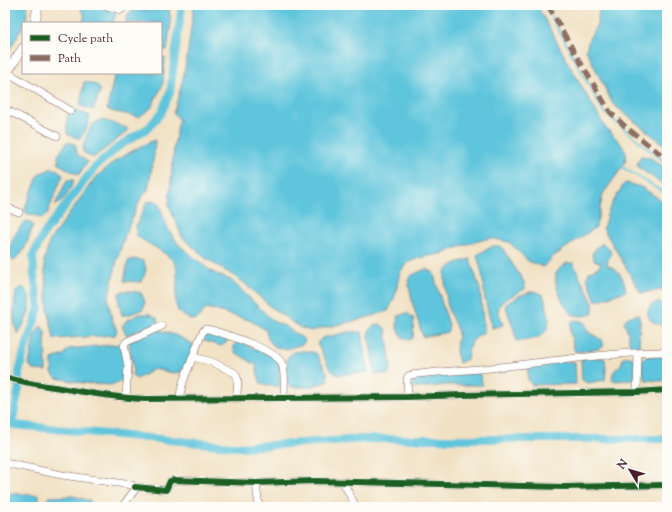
<svg xmlns="http://www.w3.org/2000/svg" width="672" height="512" viewBox="0 0 672 512" font-family="'Sorts Mill Goudy',serif">
  <style>
    .water { fill: #5ec5dc; stroke: #547284 }
    .lines { fill: none; stroke-linecap: round; stroke-linejoin: round }
    .stream { stroke: #5ec5dc; stroke-width: 2 }
    .canal { stroke: #5ec5dc; stroke-width: 8 }
    .minor-casing { stroke: #846360; stroke-width: 8 }
    .tertiary-casing { stroke: #846360; stroke-width: 10 }
    .minor { stroke: #fff; stroke-width: 7 }
    .tertiary { stroke: #fff; stroke-width: 9 }
    .quiet { stroke: #8d6e63; stroke-width: 5; stroke-dasharray: 10 5; stroke-linecap: butt }
    .cycleway-casing { stroke: #fdfcf7; stroke-width: 8 }
    .cycleway { stroke: #1b5e20; stroke-width: 6 }
  </style>
  <rect width="100%" height="100%" fill="#fdfcf7"/>
  <filter id="ink" filterUnits="userSpaceOnUse"><feTurbulence type="fractalNoise" baseFrequency=".025" numOctaves="2"/><feDisplacementMap in="SourceGraphic" scale="8" xChannelSelector="R" yChannelSelector="G"/><feConvolveMatrix kernelMatrix="1 2 1 2 8 2 1 2 1" color-interpolation-filters="sRGB"/></filter>
  <filter id="wash" filterUnits="userSpaceOnUse"><feTurbulence type="fractalNoise" baseFrequency=".012" numOctaves="4" result="noise"/><feDisplacementMap in="SourceGraphic" scale="16" xChannelSelector="R" yChannelSelector="G"/><feGaussianBlur stdDeviation="0.9" result="paint"/><feColorMatrix in="noise" values="0 0 0 0 0 0 0 0 0 0 0 0 0 0 0 0 0 1.4 0 .05"/><feComposite in="paint" operator="in"/></filter>
  <g filter="url(#wash)">
    <rect width="100%" height="100%" fill="#f1e1c3"/>
    <path class="water" d="M 5,5 L 28,5 L 26,21 L 25,23 L 23,23 L 23,26 L 5,58 Z
      M 80,5 C 94,5 104,6 116,13 L 113,23 L 83,23 C 86,10 82,15 80,5 Z
      M 194,5 L 537,5 L 571,68 L 605,127 L 619,141 L 626,152 L 625,163 L 603,194 L 596,227 L 554,256 L 543,267 L 528,261 L 509,242 L 490,238 L 471,243 L 440,254 L 419,258 L 407,263 L 400,272 L 395,296 L 388,311 L 359,320 L 310,331 L 299,327 L 272,308 L 243,282 L 204,257 L 182,237 L 169,205 L 174,146 L 179,119 L 173,113 C 186,78 189,41 194,5 Z
      M 600,5 L 667,5 L 667,147 L 613,104 L 586,50 L 589,39 L 597,24 Z
      M 169,9 L 171,23 L 167,50 L 161,49 L 161,23 L 126,23 L 127,15 L 131,11 Z
      M 161,57 L 165,58 L 163,84 L 151,108 L 139,117 L 111,111 L 107,109 L 115,73 L 161,73 Z
      M 84,82 L 87,82 L 98,86 L 100,92 L 93,110 L 80,106 Z
      M 75,110 L 90,116 L 86,130 L 80,139 L 67,134 L 67,116 Z
      M 103,120 L 127,128 L 128,131 L 93,158 L 83,152 C 82,146 89,125 96,122 C 97,121 101,120 103,120 Z
      M 155,140 L 154,155 L 148,190 L 141,198 L 126,232 L 117,260 L 108,300 L 112,319 L 117,331 L 115,335 L 54,339 L 48,309 L 44,261 L 50,240 L 95,178 L 115,161 L 141,146 Z
      M 67,142 L 75,144 L 77,154 L 88,162 L 78,175 L 59,164 L 58,156 Z
      M 641,156 L 649,157 L 667,169 L 667,187 L 639,168 L 637,164 Z
      M 52,168 L 58,170 L 63,175 L 47,214 L 43,218 L 26,213 L 25,208 L 39,174 Z
      M 67,180 L 74,180 C 71,190 64,201 55,205 Z
      M 626,183 L 641,187 L 667,204 L 667,289 L 641,293 L 603,228 L 609,209 L 623,185 Z
      M 155,201 L 158,202 L 168,229 L 179,245 L 212,272 L 231,280 L 274,322 L 283,325 L 305,340 L 303,344 C 298,345 290,349 285,349 C 273,349 267,340 266,330 L 249,320 L 207,308 L 197,319 L 190,320 C 187,317 180,314 178,311 C 172,301 182,274 174,262 C 164,250 148,245 136,235 L 136,226 L 147,202 Z
      M 29,221 L 33,225 C 29,238 25,254 13,261 C 4,250 16,232 24,222 Z
      M 603,243 L 610,250 L 611,255 L 608,259 L 607,265 C 620,270 624,278 626,291 L 596,301 L 587,278 L 589,272 L 600,266 L 601,263 L 594,260 L 592,254 L 597,247 Z
      M 493,246 L 501,246 L 524,282 L 525,289 L 506,299 L 501,303 L 498,310 L 503,325 L 492,328 L 485,299 L 482,274 L 477,255 Z
      M 135,259 L 144,261 L 146,270 L 142,282 L 124,281 L 128,261 Z
      M 470,259 L 480,289 L 484,332 C 470,341 470,343 467,359 L 459,363 L 456,351 L 458,332 L 448,309 L 445,287 L 445,271 L 456,263 Z
      M 567,263 L 573,263 L 593,303 L 593,314 C 586,316 578,317 572,314 C 564,309 553,283 556,274 C 558,269 563,266 567,263 Z
      M 426,269 L 433,272 L 443,307 L 449,324 L 448,332 L 423,337 L 413,305 L 408,280 L 412,275 Z
      M 23,287 C 38,300 26,321 18,334 C 11,322 15,305 16,291 Z
      M 123,291 L 131,291 L 141,293 L 145,302 L 143,309 L 128,315 L 122,315 L 119,304 L 119,293 Z
      M 534,291 L 543,295 C 548,310 556,331 536,338 C 530,340 523,341 517,341 L 513,327 L 506,307 L 506,304 L 521,295 Z
      M 667,302 L 667,328 C 662,324 658,325 653,322 C 647,318 646,310 651,305 C 655,302 662,303 667,302 Z
      M 407,313 L 414,319 L 413,338 L 409,340 L 403,338 L 397,327 L 398,316 Z
      M 139,314 L 150,314 L 157,318 L 158,323 L 126,335 L 122,326 L 126,321 Z
      M 638,314 L 640,321 L 639,348 L 630,348 L 628,333 L 624,322 L 628,317 Z
      M 574,320 L 581,321 L 585,323 L 588,332 L 602,340 L 604,346 L 598,349 L 575,352 L 570,332 L 571,322 Z
      M 5,324 L 9,328 L 9,350 L 5,359 Z
      M 380,324 L 386,329 L 391,368 L 388,374 L 375,374 L 369,338 L 369,330 L 375,325 Z
      M 41,326 L 45,331 L 46,371 L 33,370 L 29,364 L 34,337 Z
      M 156,329 L 175,335 L 193,344 L 193,353 L 182,372 L 173,373 L 154,369 L 137,379 L 132,376 L 133,367 L 129,342 Z
      M 204,331 L 227,337 L 227,342 L 221,346 L 202,340 Z
      M 348,332 L 362,332 L 368,372 L 337,375 L 330,369 L 317,343 L 322,338 Z
      M 238,341 L 276,358 L 280,368 L 279,387 L 261,384 L 258,375 L 256,365 L 238,354 L 234,351 L 234,346 Z
      M 120,344 L 127,363 L 126,380 L 110,385 L 83,383 L 56,378 L 52,373 L 52,359 L 64,355 L 68,349 Z
      M 306,351 L 316,353 L 327,372 L 328,381 L 310,387 L 291,387 L 287,382 L 287,358 L 293,352 Z
      M 593,356 L 605,359 L 606,369 L 605,380 L 588,383 L 582,380 L 581,360 Z
      M 625,356 L 633,358 L 636,364 L 635,379 L 616,381 L 612,379 C 613,371 615,369 621,365 L 623,358 Z
      M 649,356 L 667,357 L 667,380 L 661,381 L 646,380 C 641,373 641,367 643,358 Z
      M 558,361 L 575,362 L 576,384 L 532,385 L 528,380 L 528,365 Z
      M 479,372 L 483,385 L 447,385 L 416,388 L 412,387 L 414,377 Z
      M 5,493 L 39,495 L 39,507 L 5,507 Z
      M 73,496 L 90,501 L 90,507 L 45,507 L 45,501 L 49,497 Z"/>
    <g class="lines">
      <path class="stream" d="M 545,5 L 604,112 L 667,164
        M 622,167 L 667,194"/>
      <path class="canal" d="M 5,424 L 241,447 L 364,439 L 667,439
        M 12,424 L 19,388 L 19,372 L 24,352 L 39,308 L 34,275 L 33,256 L 43,235 L 94,168 L 119,146 L 148,128 L 161,113 L 170,93 L 182,5"/>
    </g>
  </g>
  <g filter="url(#ink)">
    <g class="lines">
      <g class="minor-casing">
        <path id="minor" d="M 103,5 L 121,10 L 125,5
          M 7,72 L 71,111
          M 5,109 L 57,136
          M 5,207 L 19,212
          M 193,357 L 212,362 L 235,373 C 240,379 237,391 236,399
          M 5,377 C 23,383 41,385 60,388 C 88,393 117,398 146,399 L 408,397 L 462,395 L 637,392 L 667,390
          M 637,392 L 638,353
          M 408,397 L 407,379 L 408,376 L 411,375 C 438,371 464,371 490,368 C 549,362 608,352 667,352
          M 126,398 L 128,366 L 124,346 L 126,342 L 162,326
          M 179,399 L 183,382 L 202,333 L 205,329 L 208,329 C 224,334 272,348 281,362 C 286,371 284,388 284,398
          M 5,463 L 62,475 L 132,485 L 135,487 L 134,491 L 122,507
          M 343,482 L 356,507
          M 256,483 L 259,507
          M 135,487 L 166,490 L 170,481 L 173,480 L 256,483 L 315,481 L 563,487 L 667,485"/>
      </g>
      <g class="tertiary-casing">
        <path id="tertiary" d="M 35,23 L 38,5
          M 5,75 L 23,48"/>
      </g>
      <use href="#minor" class="minor"/>
      <use href="#tertiary" class="tertiary"/>
      <path class="quiet" d="M 548,5 L 572,48 L 610,112 L 627,128 L 667,159"/>
      <g class="cycleway-casing">
        <path id="cycleway" d="M 5,377 C 23,383 41,385 60,388 C 88,393 117,398 146,399 L 408,397 L 462,395 L 637,392 L 667,390
          M 135,487 L 166,490 L 170,481 L 173,480 L 256,483 L 315,481 L 563,487 L 667,485"/>
      </g>
      <use href="#cycleway" class="cycleway"/>
    </g>
  </g>
  <rect width="672" height="512" fill="none" stroke="#fdfcf7" stroke-width="20"/>
  <rect x="22" y="22" width="140" height="52" fill="#fdfcf7" stroke="#b5a4a5"/>
  <rect x="30" y="35" width="20" height="6" fill="#1b5e20" stroke="#b5a4a5"/>
  <text x="58" y="42" font-size="12" fill="#4a1f2b">Cycle path</text>
  <rect x="30" y="55" width="20" height="6" fill="#8d6e63" stroke="#b5a4a5"/>
  <text x="58" y="62" font-size="12" fill="#4a1f2b">Path</text>
  <g transform="translate(630 470) rotate(308)" stroke="#fdfcf7" stroke-width="3" paint-order="stroke">
  <path d="M0-3L7 15L0 10L-7 15Z" fill="#4a1f2b"/>
  <text y="-6" font-size="11" font-weight="bold" text-anchor="middle" fill="#4a1f2b">N</text>
  </g>
</svg>
